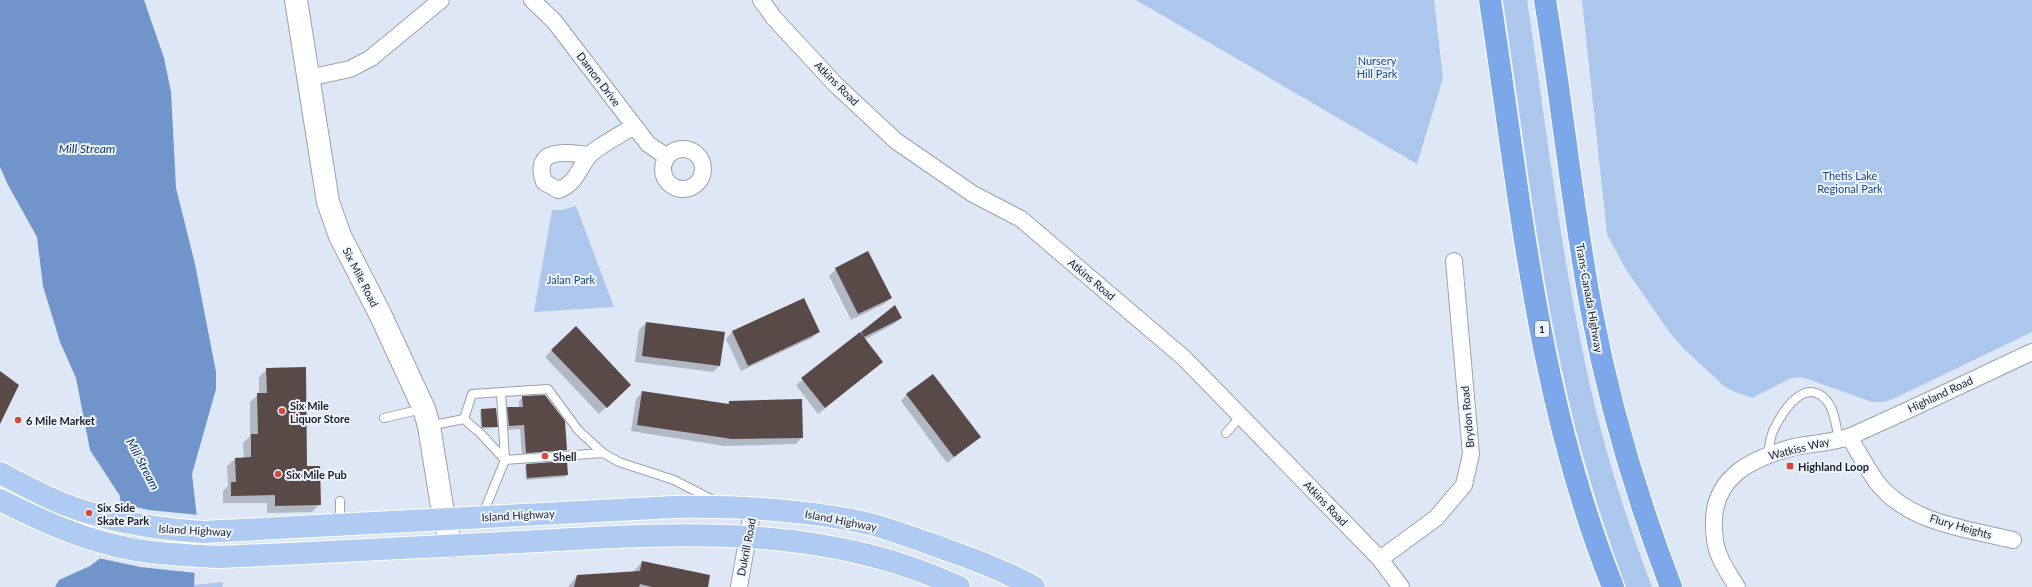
<svg xmlns="http://www.w3.org/2000/svg" width="2032" height="587" viewBox="0 0 2032 587" font-family="Lato,sans-serif">
  <style>
    .green { fill: #adc6ec }
    .water { fill: #7195ca }
    .pier { fill: #dde7f6 }
    .shadow { fill: #0003 }
    .building { fill: #5a4a47 }
    .lines { fill: none; stroke-linecap: round; stroke-linejoin: round }
    .lane-casing { stroke: #98a2af; stroke-width: 10 }
    .street-casing { stroke: #98a2af; stroke-width: 18 }
    .secondary-casing { stroke: #98a2af; stroke-width: 24 }
    .primary-casing { stroke: #fff; stroke-width: 24 }
    .highway-casing { stroke: #fff; stroke-width: 24 }
    .lane { stroke: #fff; stroke-width: 8 }
    .street { stroke: #fff; stroke-width: 16 }
    .secondary { stroke: #fff; stroke-width: 22 }
    .primary { stroke: #b0cbf2; stroke-width: 22 }
    .highway { stroke: #7ca8e9; stroke-width: 22 }
    .poi-dot { fill: #d54839; stroke: #eef4fd; stroke-width: 1.5 }
    .labels { text-anchor: middle; dominant-baseline: central; stroke-width: 4; stroke-linejoin: round; paint-order: stroke }
    .shield { fill: #eef4fd; stroke: #5b5f66; stroke-width: 1 }
    .shield-label { font-size: 10px; font-weight: bold; fill: #1c1f25 }
    .park-label { font-size: 11px; fill: #184687; stroke: #eef4fd }
    .street-label { font-size: 11px; fill: #1c1f25; stroke: #eef4fd }
    .poi-label { font-size: 11px; font-weight: bold; fill: #1c1f25; stroke: #eef4fd; text-anchor: start }
    .water-label { font-size: 12px; font-style: italic; fill: #0a2d5e; stroke: #eef4fd }
  </style>
  <rect width="100%" height="100%" fill="#dde7f6"/>
  <path class="green" d="M 1136,0 L 1434,0 L 1443,78 L 1417,164 Z
    M 1503,0 L 1527,0 C 1548,137 1563,276 1596,411 C 1611,471 1630,530 1652,587 L 1626,587 C 1602,522 1581,455 1566,388 C 1537,260 1523,129 1503,0 Z
    M 1582,0 L 2032,0 L 2032,332 L 1893,399 L 1883,402 L 1872,402 L 1802,377 L 1791,378 L 1752,398 L 1733,391 L 1724,386 L 1684,349 L 1670,333 L 1625,268 L 1607,234 Z
    M 576,206 L 614,307 L 534,312 L 552,210 L 562,210 Z
    M 223,582 L 222,587 L 194,587 L 194,585 Z"/>
  <path class="water" d="M 0,0 L 144,0 L 164,58 L 171,92 L 176,188 L 195,264 L 216,372 L 216,389 L 192,474 L 197,518 L 194,587 L 55,587 L 59,580 L 90,566 L 102,557 L 121,514 L 120,496 L 90,450 L 76,378 L 60,342 L 43,286 L 37,237 L 8,185 L 0,167 Z"/>
  <path class="pier" d="M 118,503 L 149,510 L 199,515 L 196,573 L 140,567 L 98,558 L 100,556 L 119,513 Z"/>
  <path class="shadow" d="M 836,269 L 891,298 L 884,304 L 851,320 L 829,276 Z
    M 803,299 L 818,332 L 812,338 L 741,371 L 726,339 L 732,332 Z
    M 901,318 L 894,324 L 864,340 L 882,362 L 818,414 L 796,385 L 861,332 Z
    M 646,323 L 720,365 L 713,372 L 635,362 L 639,330 Z
    M 576,328 L 629,385 L 599,414 L 545,357 Z
    M 267,369 L 320,504 L 312,512 L 267,513 L 267,503 L 223,503 L 223,491 L 228,486 L 227,466 L 235,459 L 244,458 L 243,443 L 250,436 L 250,402 L 259,394 L 259,377 Z
    M 642,392 L 727,405 L 729,402 L 802,437 L 796,444 L 724,446 L 631,431 L 636,399 Z
    M 907,394 L 980,437 L 947,463 L 901,401 Z
    M 523,397 L 566,450 L 562,454 L 522,457 L 520,429 L 505,430 L 504,412 L 508,408 L 519,408 L 519,401 Z
    M 482,410 L 496,426 L 495,428 L 481,429 L 480,412 Z
    M 527,465 L 567,475 L 565,477 L 526,480 L 525,467 Z
    M 642,562 L 707,587 L 568,587 L 577,576 L 633,572 Z"/>
  <path class="building" d="M 868,251 L 892,298 L 858,314 L 835,268 Z
    M 804,298 L 820,332 L 748,366 L 732,331 Z
    M 895,305 L 902,318 L 864,337 L 861,332 Z
    M 646,322 L 725,332 L 720,366 L 642,356 Z
    M 576,326 L 631,385 L 607,408 L 551,350 Z
    M 860,332 L 883,362 L 825,408 L 801,378 Z
    M 306,367 L 307,466 L 320,466 L 321,505 L 275,506 L 275,495 L 231,496 L 231,482 L 236,482 L 235,458 L 251,457 L 251,434 L 258,434 L 257,393 L 267,393 L 266,368 Z
    M 0,371 L 19,385 L 0,424 Z
    M 933,374 L 981,437 L 954,457 L 906,394 Z
    M 642,391 L 729,404 L 729,401 L 802,399 L 803,438 L 732,439 L 637,425 Z
    M 545,395 L 565,421 L 567,450 L 526,453 L 524,425 L 509,426 L 507,407 L 523,407 L 522,396 Z
    M 496,408 L 498,427 L 482,427 L 481,409 Z
    M 567,461 L 568,475 L 527,478 L 526,464 Z
    M 642,561 L 710,575 L 708,587 L 652,587 L 640,584 L 639,587 L 574,587 L 577,575 L 640,571 Z"/>
  <g class="lines">
    <g class="lane-casing">
      <path id="lane" d="M 501,392 L 505,460
        M 384,418 L 422,409
        M 464,419 L 472,394 L 548,389 L 578,430 L 603,453 L 619,462 L 674,480 L 713,500
        M 464,419 L 482,435 L 505,460
        M 429,426 L 464,419
        M 1226,433 L 1242,415
        M 1768,455 C 1769,448 1770,438 1773,431 C 1782,412 1805,375 1827,401 C 1835,411 1836,427 1839,439
        M 340,501 L 340,525
        M 482,516 L 505,460 L 603,453"/>
    </g>
    <g class="street-casing">
      <path id="street" d="M 532,0 L 554,21 L 648,144 L 667,157
        M 761,0 L 774,18 L 836,85 L 896,141 L 973,194 L 1021,219 L 1184,358 L 1380,559 L 1401,587
        M 308,78 L 350,69 L 371,58 L 441,0
        M663 169a20 20 0 1 1 40 0a20 20 0 1 1-40 0Z
        M 589,155 C 566,152 532,147 544,182 L 558,190 C 575,185 578,170 588,157 C 594,148 624,133 634,126
        M 1849,437 C 1858,451 1866,467 1876,481 C 1907,523 1967,529 2013,540
        M 1380,559 L 1436,518 L 1464,485 L 1471,454 L 1454,261
        M 739,587 L 753,507
        M 1737,587 C 1731,577 1723,566 1719,555 C 1715,546 1714,535 1714,526 C 1712,476 1753,458 1794,447 C 1813,443 1833,443 1851,436 C 1912,409 1972,380 2032,352"/>
    </g>
    <g class="secondary-casing">
      <path id="secondary" d="M 296,0 L 328,202 L 340,236 L 381,316 L 424,409 L 429,426 L 444,519 L 452,546"/>
    </g>
    <g class="primary-casing">
      <path id="primary" d="M 0,473 C 22,484 43,496 66,505 C 110,522 156,529 203,532 L 674,507 C 740,506 805,509 870,524 C 896,531 922,541 947,550 C 976,560 1007,572 1034,587
        M 0,500 C 36,518 74,536 113,545 C 147,554 183,555 218,557 C 319,553 419,547 519,542 C 670,534 818,521 959,587"/>
    </g>
    <g class="highway-casing">
      <path id="highway" d="M 1490,0 C 1520,197 1538,401 1613,587
        M 1545,0 C 1562,102 1572,206 1591,308 C 1609,404 1636,496 1671,587"/>
    </g>
    <use href="#lane" class="lane"/>
    <use href="#street" class="street"/>
    <use href="#secondary" class="secondary"/>
    <use href="#primary" class="primary"/>
    <use href="#highway" class="highway"/>
  </g>
  <g class="poi-dot">
    <circle cx="282" cy="411" r="4"/>
    <circle cx="18" cy="420" r="4"/>
    <circle cx="545" cy="456" r="4"/>
    <rect x="1786" y="462" width="8" height="8" rx="2"/>
    <circle cx="278" cy="474" r="4"/>
    <circle cx="89" cy="513" r="4"/>
  </g>
  <g class="labels">
    <rect class="shield" x="1535" y="321" width="14" height="16" rx="3"/>
    <g class="shield-label">
      <text x="1542" y="329">1</text>
    </g>
    <g class="park-label">
      <text x="1377" y="60">Nursery<tspan x="1377" dy="13">Hill Park</tspan></text>
      <text x="1850" y="175">Thetis Lake<tspan x="1850" dy="13">Regional Park</tspan></text>
      <text x="571" y="279">Jalan Park</text>
    </g>
    <g class="street-label">
      <text transform="translate(599 79) rotate(53)">Damon Drive</text>
      <text transform="translate(837 83) rotate(45)">Atkins Road</text>
      <text transform="translate(361 277) rotate(63)">Six Mile Road</text>
      <text transform="translate(1092 279) rotate(40)">Atkins Road</text>
      <text transform="translate(1590 298) rotate(80)">Trans-Canada Highway</text>
      <text transform="translate(1940 394) rotate(-25)">Highland Road</text>
      <text transform="translate(1467 417) rotate(-95)">Brydon Road</text>
      <text transform="translate(1799 448) rotate(-14)">Watkiss Way</text>
      <text transform="translate(1326 503) rotate(46)">Atkins Road</text>
      <text transform="translate(518 515) rotate(-3)">Island Highway</text>
      <text transform="translate(841 520) rotate(11)">Island Highway</text>
      <text transform="translate(1961 526) rotate(16)">Flury Heights</text>
      <text transform="translate(195 530) rotate(3)">Island Highway</text>
      <text transform="translate(746 547) rotate(-79)">Dukrill Road</text>
    </g>
    <g class="poi-label">
      <text x="290" y="405">Six Mile<tspan x="290" dy="13">Liquor Store</tspan></text>
      <text x="26" y="420">6 Mile Market</text>
      <text x="553" y="456">Shell</text>
      <text x="1798" y="466">Highland Loop</text>
      <text x="286" y="474">Six Mile Pub</text>
      <text x="97" y="507">Six Side<tspan x="97" dy="13">Skate Park</tspan></text>
    </g>
    <g class="water-label">
      <text x="87" y="148">Mill Stream</text>
      <text transform="translate(143 464) rotate(62)">Mill Stream</text>
    </g>
  </g>
</svg>
